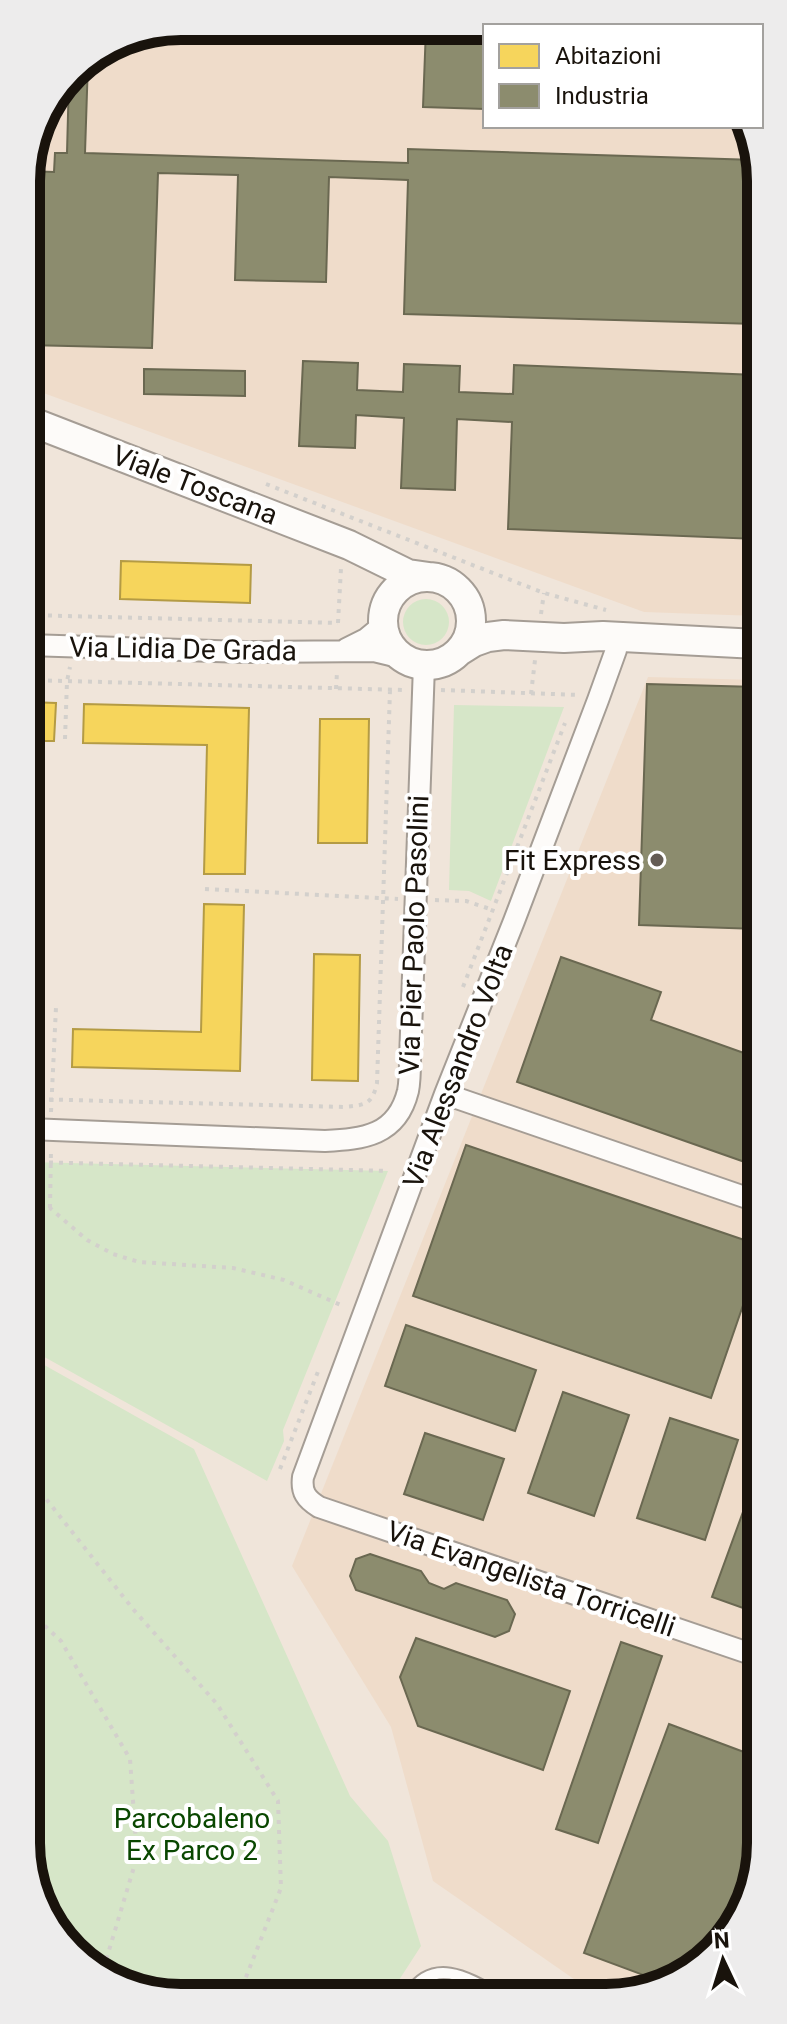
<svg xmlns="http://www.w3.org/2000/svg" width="787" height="2024" viewBox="0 0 787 2024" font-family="Roboto,sans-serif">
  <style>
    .built { fill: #efdcca }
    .green { fill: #d6e6c8 }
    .homes { fill: #f6d55c; stroke: #b49b44; stroke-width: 2 }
    .industry { fill: #8c8c6e; stroke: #6a6851; stroke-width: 2 }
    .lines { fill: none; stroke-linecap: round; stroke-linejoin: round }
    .lane-casing { stroke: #a59d95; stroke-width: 14 }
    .street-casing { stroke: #a59d95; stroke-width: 24 }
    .secondary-casing { stroke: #a59d95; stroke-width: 32 }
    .path { stroke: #d3d0cc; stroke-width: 4; stroke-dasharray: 4 6; stroke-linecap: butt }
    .lane { stroke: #fdfbf9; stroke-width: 10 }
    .street { stroke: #fdfbf9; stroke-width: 20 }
    .secondary { stroke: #fdfbf9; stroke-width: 28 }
    .poi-dot { fill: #645c54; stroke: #fff; stroke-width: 3 }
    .labels { text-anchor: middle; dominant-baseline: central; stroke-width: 8; stroke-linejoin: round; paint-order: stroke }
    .street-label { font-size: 28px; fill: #19130c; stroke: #fff }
    .poi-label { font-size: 28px; fill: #19130c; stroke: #fff; text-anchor: end }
    .park-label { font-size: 28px; fill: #094700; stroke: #fff }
    .rim { fill: none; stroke: #19130c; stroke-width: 10 }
  </style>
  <rect width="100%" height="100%" fill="#f0e5da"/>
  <path class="built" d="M 181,26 L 485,28 L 485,126 L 747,126 L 756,142 L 757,616 L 644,612 L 27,387 L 26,171 L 42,112 L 79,65 Z
    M 648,677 L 757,680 L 761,1852 L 729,1938 L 645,1993 L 594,1993 L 433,1881 L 391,1727 L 292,1566 Z"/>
  <path class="green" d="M403 622a23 23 0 1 1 46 0a23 23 0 1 1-46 0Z
    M 454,705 L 564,707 L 491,901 L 469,891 L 449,890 Z
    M 29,1162 L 388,1171 L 283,1430 L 284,1441 L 267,1481 L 30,1349 Z
    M 30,1357 L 194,1449 L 350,1796 L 388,1841 L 421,1946 L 390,1994 L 152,1995 L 79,1959 L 31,1882 Z"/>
  <path class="homes" d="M 27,466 L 35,466 L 34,586 L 28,586 Z
    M 121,561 L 251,565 L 250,603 L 120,599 Z
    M 28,702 L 56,703 L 54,741 L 28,741 Z
    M 84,704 L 249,708 L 245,874 L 204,874 L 207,745 L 83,743 Z
    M 320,719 L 369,719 L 367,843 L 318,843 Z
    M 204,904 L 244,905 L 240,1071 L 72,1067 L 73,1029 L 201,1032 Z
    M 314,954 L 360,955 L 358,1081 L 312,1080 Z
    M 29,1027 L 42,1027 L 41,1065 L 29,1065 Z"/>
  <path class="industry" d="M 426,28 L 485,28 L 485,109 L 423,107 Z
    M 88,61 L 85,153 L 408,163 L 408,149 L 756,160 L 756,324 L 404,314 L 408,180 L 329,177 L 326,282 L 235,280 L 238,175 L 158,173 L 152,348 L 27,345 L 26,171 L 54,172 L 55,153 L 67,153 L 69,77 L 79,65 Z
    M 303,361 L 358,363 L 357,390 L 403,392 L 404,364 L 460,366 L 459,392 L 513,394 L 514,365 L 756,375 L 757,539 L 508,529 L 512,422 L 457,419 L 455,490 L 401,488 L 404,418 L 356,415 L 355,448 L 299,446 Z
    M 144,369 L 245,371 L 245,396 L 144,394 Z
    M 647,684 L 757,687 L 758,929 L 639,925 Z
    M 561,957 L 661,992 L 651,1020 L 758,1058 L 759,1167 L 517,1082 Z
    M 466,1145 L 759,1245 L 759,1259 L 711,1398 L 413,1296 Z
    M 406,1325 L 536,1370 L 515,1431 L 385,1386 Z
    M 563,1392 L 629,1415 L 594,1516 L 528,1493 Z
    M 670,1418 L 738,1440 L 705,1540 L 637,1518 Z
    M 425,1433 L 504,1459 L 483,1520 L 404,1494 Z
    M 755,1479 L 760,1481 L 760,1614 L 712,1597 Z
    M 370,1554 L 421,1571 L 429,1583 L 444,1589 L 456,1583 L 507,1600 L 515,1614 L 509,1631 L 495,1637 L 356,1590 L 350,1576 L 356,1559 Z
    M 416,1638 L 570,1691 L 543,1770 L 418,1726 L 400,1677 Z
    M 621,1642 L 662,1656 L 598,1843 L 556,1829 Z
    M 760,1691 L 760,1726 L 749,1722 Z
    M 669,1724 L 760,1758 L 761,1852 L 729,1938 L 662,1982 L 584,1953 Z"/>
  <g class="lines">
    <g class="lane-casing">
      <path id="lane" d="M 409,1994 C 433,1957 467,1977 497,1994"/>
    </g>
    <g class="street-casing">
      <path id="street" d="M 616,636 L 616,650 L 598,700 L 514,921 L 445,1094 L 303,1477 C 301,1492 306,1499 319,1507 L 760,1657
        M 28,645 L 245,652 L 374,651 L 403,658
        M 346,649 L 366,639 L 383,625
        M 445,1094 L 759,1202
        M 29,1129 L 325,1141 C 363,1139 397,1136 408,1091 C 410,1081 410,1070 410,1060 L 424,665"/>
    </g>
    <g class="secondary-casing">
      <path id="secondary" d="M 27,420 L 349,545 L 408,574 L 429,577
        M383 621a44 44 0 1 1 88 0a44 44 0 1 1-88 0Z
        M 458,652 L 474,642 L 488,637 L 504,635 L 564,638 L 603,636 L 757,644"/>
    </g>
    <path class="path" d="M 27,449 L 43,455
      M 266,484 L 544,593 L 606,610
      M 541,614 L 544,593
      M 28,615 L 338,623
      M 338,623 L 341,568
      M 28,680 L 404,690
      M 336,689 L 337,672
      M 441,690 L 580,695
      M 531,694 L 535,660
      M 65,739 L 67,681 L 70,667
      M 205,889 L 398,899
      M 435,900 L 466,901 L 493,910
      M 463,987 L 565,723
      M 29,1099 L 344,1107 C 365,1105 372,1105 377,1083 L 390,690
      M 51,1112 L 56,1007
      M 29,1162 L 388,1171
      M 29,1205 L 50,1208 L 87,1240 L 113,1254 L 139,1262 L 233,1268 L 284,1280 L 343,1306
      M 50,1208 L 51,1149
      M 280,1469 L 319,1369
      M 30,1489 L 43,1495 L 133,1609 L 217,1704 L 278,1801 L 281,1888 L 239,1995
      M 30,1612 L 61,1641 L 130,1759 L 137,1857 L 107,1957 L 100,1970"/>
    <use href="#lane" class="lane"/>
    <use href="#street" class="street"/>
    <use href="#secondary" class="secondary"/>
  </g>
  <circle class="poi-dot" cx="657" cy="860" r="8"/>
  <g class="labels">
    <g class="street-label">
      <text transform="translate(195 485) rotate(21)">Viale Toscana</text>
      <text transform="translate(183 649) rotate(1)">Via Lidia De Grada</text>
      <text transform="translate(414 935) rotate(-88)">Via Pier Paolo Pasolini</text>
      <text transform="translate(458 1066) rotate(-69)">Via Alessandro Volta</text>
      <text transform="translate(531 1579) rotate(19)">Via Evangelista Torricelli</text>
    </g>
    <g class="poi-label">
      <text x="641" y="860">Fit Express</text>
    </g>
    <g class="park-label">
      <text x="192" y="1818">Parcobaleno<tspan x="192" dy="32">Ex Parco 2</tspan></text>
    </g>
  </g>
  <path d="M0 0H787V2024H0ZM181 40H606A141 141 0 0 1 747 181V1843A141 141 0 0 1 606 1984H181A141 141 0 0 1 40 1843V181A141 141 0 0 1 181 40Z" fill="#edecec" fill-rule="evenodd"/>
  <path class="rim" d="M181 40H606A141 141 0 0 1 747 181V1843A141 141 0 0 1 606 1984H181A141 141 0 0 1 40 1843V181A141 141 0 0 1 181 40Z"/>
  <rect x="483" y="24" width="280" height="104" fill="#ffffff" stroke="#a3a19e" stroke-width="2"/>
  <rect x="499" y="44" width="40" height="24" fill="#f6d55c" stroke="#a3a19e" stroke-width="2"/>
  <text x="555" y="64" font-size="24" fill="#19130c">Abitazioni</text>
  <rect x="499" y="84" width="40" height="24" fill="#8c8c6e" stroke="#a3a19e" stroke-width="2"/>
  <text x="555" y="104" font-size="24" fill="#19130c">Industria</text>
  <g transform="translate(723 1960) rotate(356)" stroke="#ffffff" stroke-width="6" paint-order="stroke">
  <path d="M0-6L14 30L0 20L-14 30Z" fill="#19130c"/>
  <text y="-12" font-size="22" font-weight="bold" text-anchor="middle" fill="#19130c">N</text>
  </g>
</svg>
